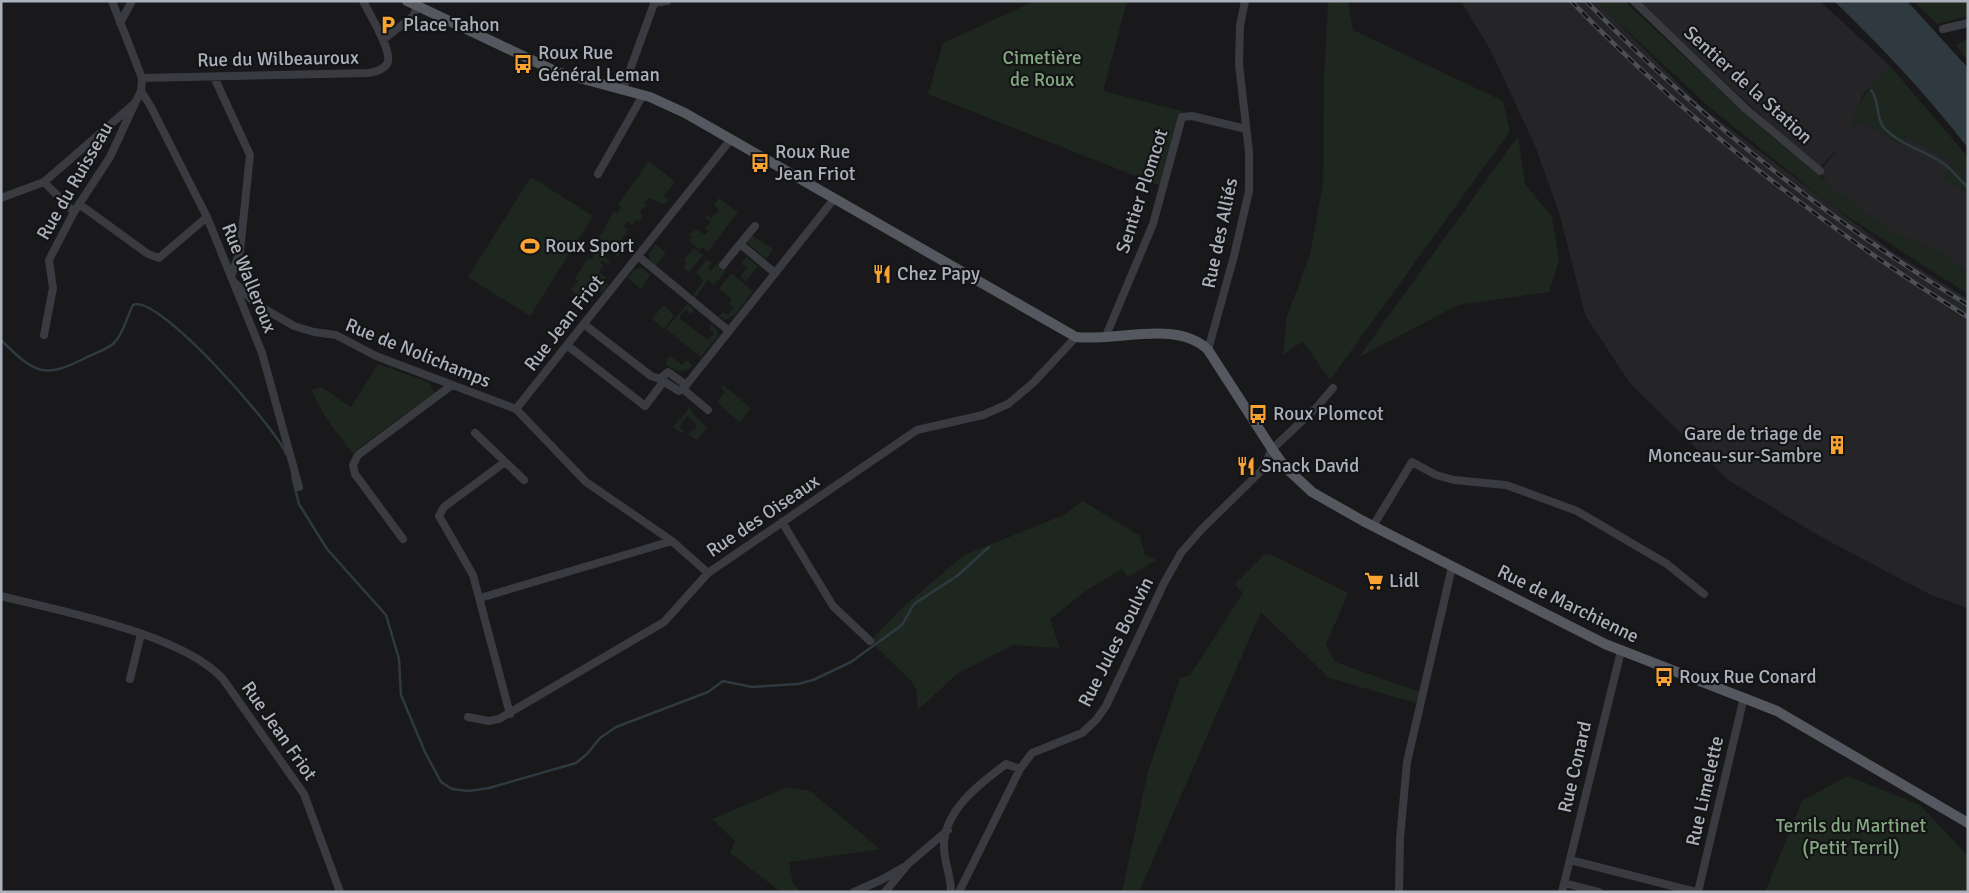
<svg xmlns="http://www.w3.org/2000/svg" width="1969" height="893" viewBox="0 0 1969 893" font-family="Signika,sans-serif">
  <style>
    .built { fill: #252528 }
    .green { fill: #1e271f }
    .water { fill: #2e3a40 }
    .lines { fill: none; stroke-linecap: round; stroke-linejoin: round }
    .stream { stroke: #2e3a40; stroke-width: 2.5 }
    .minor { stroke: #393b40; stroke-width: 8 }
    .major { stroke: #55595f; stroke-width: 10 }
    .rail-casing { stroke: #4c4f55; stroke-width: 4.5 }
    .rail { stroke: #141416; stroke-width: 2.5; stroke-dasharray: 8; stroke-linecap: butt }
    .labels { text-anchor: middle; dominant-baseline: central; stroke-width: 4.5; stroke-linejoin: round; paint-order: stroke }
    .poi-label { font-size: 19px; fill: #abb1bb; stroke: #141416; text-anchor: start }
    .park-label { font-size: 19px; fill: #82a781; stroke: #141416 }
    .street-label { font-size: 19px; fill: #abb1bb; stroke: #141416 }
  </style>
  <rect width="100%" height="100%" fill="#19191b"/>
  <path class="built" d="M 1461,1 L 1596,1 L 1704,109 L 1894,253 L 1968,299 L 1968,608 L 1931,595 L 1821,537 L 1728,480 L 1629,382 L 1585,315 L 1560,216 L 1536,148 L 1491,51 Z
    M 1638,1 L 1820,1 L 1890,66 L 1862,96 L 1851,131 L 1860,120 L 1901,145 L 1907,136 L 1952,163 L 1944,178 L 1968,192 L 1968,273 L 1938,251 L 1892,232 L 1827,184 L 1820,171 L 1839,148 L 1818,169 Z"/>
  <path class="green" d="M 1035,1 L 1127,1 L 1103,91 L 1182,111 L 1161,186 L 928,94 L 943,43 Z
    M 1333,1 L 1348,1 L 1353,30 L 1503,101 L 1510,131 L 1330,380 L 1303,341 L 1283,355 L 1287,316 L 1310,255 L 1323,184 L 1324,77 L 1328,4 Z
    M 1595,1 L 1624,1 L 1767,133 L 1824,179 L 1828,184 L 1892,232 L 1938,251 L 1968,273 L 1968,294 L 1833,207 L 1708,106 Z
    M 1913,1 L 1968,1 L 1968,16 L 1937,24 Z
    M 1968,39 L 1968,61 L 1956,45 Z
    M 1890,66 L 1968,157 L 1968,192 L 1943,178 L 1952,163 L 1907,136 L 1901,145 L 1860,120 L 1851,132 C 1856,100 1868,90 1890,66 Z
    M 1518,136 L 1525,184 L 1552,217 L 1559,260 L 1549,292 L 1458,305 L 1359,357 Z
    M 649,161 L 675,182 L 664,196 L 669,200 L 663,204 L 649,198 L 644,204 L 647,206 L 640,210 L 642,216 L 640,221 L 637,219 L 632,225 L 627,221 L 624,226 L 629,230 L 622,239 L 627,244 L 618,257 L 611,250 L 606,252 L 604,255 L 610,263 L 608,264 L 602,260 L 600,263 L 603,266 L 599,272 L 606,277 L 603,281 L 608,285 L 602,293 L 595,289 L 593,291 L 588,288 L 581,298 L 570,290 L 578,281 L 575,278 L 588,258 L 591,260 L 594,255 L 591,252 L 594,246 L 596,248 L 598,245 L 596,243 L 614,211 L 617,213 L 621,207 L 618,204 Z
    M 531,177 L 593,216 L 530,316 L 468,277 Z
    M 719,198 L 738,212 L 708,251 L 702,247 L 699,250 L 689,241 L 692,237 L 689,235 L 697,229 L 705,235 L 708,231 L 705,228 L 711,222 L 705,218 L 707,215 L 711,218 L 719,210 L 714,205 Z
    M 752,235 L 773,249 L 766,259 L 746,242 Z
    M 656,244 L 666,253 L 656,266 L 650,260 L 649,254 Z
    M 694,248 L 703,255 L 689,272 L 683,267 L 686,262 L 684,260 Z
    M 746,257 L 758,266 L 746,281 L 740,277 L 747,268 L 741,264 Z
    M 707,259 L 712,263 L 708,268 L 711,271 L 717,264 L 726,271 L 714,285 L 708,280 L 696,297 L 693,295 L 703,281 L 696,272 Z
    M 642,268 L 650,275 L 641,289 L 627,278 L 634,270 Z
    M 731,273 L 753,291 L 735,315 L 726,320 L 719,316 L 723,312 L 728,315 L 734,308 L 729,304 L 732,299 L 719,289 Z
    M 687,304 L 694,310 L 691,314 L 685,310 L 679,318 L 708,340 L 714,333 L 709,328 L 712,324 L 717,330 L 718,336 L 701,357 L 666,329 Z
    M 664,305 L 674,316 L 664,329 L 652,319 Z
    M 670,356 L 682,365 L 686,360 L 693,366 C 682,374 675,371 665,364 Z
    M 378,364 L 430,383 L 434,393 L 352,453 L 326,418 L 311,390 L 321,387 L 351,407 Z
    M 723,385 L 751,408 L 740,422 L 717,403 L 725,392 L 720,388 Z
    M 690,407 L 693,414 L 707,427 L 697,440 L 688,434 L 696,428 L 696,424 L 687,416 L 679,427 L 684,431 L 682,433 L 673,427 Z
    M 1083,501 L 1140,536 L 1145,555 L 1156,560 L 1128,577 L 1122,569 L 1090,588 L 1050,619 L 1060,648 L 1013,645 L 957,674 L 918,710 L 916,689 L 912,682 L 870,641 L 902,608 L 964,555 L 1064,515 Z
    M 1270,554 L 1348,593 L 1326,644 L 1335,662 L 1420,692 L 1416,703 L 1329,678 L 1261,612 L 1139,892 L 1122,892 L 1148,772 L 1180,678 L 1190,675 L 1243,593 L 1235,584 L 1264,555 Z
    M 1848,776 L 1920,805 L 1968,856 L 1968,892 L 1765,892 L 1802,801 Z
    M 788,787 L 810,791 L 880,849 L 789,862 L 793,883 L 801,892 L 781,892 L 730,853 L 735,841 L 712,819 Z"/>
  <path class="water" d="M 1834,1 L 1907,1 L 1968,68 L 1968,148 C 1927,95 1882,47 1834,1 Z"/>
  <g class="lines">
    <path class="stream" d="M 1871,90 C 1881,103 1875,119 1885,129 C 1901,145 1925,151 1943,163 C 1952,169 1959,180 1968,187
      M 1,340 C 34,373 44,380 87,357 C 96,353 108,349 114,343 C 124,333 127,316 133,305 C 157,292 277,429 286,454
      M 292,476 L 299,504 L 327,549 L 386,615 L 399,659 L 401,695 L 425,752 L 441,782 L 452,789 L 469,791 L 489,788 L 576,763 L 587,754 L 600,738 L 616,727 L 708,692 L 723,681 L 752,687 L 798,684 L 813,680 L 851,662 L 902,625 L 914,604 L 957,576 L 989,547"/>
    <path class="minor" d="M 1634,1 L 1746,109 L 1820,171
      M 654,3 L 667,1
      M 120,23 L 132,1
      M 1943,29 L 1968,23
      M 383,40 L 413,16 L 418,6
      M 214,77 L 250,155 L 240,251 L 231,277
      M 142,78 L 369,73 C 375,72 383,70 387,64 C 394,52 369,14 363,1
      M 623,89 L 655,1
      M 141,91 L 151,107 L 207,217 L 262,353 L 299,487
      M 598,174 L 643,95
      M 44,182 L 74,212
      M 1,198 L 44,182 L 135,103 L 141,91 L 142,78 L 112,1
      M 79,204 L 148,254 L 159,258 L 207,217
      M 755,226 L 740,244 L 775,273
      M 638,256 L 729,331
      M 723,265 L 740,244
      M 233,281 L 256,304 L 294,326 L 314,332 L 336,335 L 376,356 L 516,409 L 586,482 L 672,541 L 708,573
      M 585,325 L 651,376 L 660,379 L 679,391 L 683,389 L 834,199
      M 44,335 L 53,288 L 49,260 L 74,212 L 110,157 L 135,103
      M 1105,338 L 1153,224 L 1182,117 L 1192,116 L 1246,129
      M 568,346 L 645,406 L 664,381
      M 1208,350 L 1234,256 L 1249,191 L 1249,152 L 1239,64 L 1240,26 L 1245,1
      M 660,379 L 668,372 L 686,385
      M 683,389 L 708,410
      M 516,409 L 731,139
      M 475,433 L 524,480
      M 505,462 L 444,507 L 439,516 L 473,575 L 510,714
      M 782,522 L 833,606 L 870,641
      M 1373,526 L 1412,462 L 1436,475 L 1454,480 L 1506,485 L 1577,511 L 1667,564 L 1704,594
      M 403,539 L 355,474 L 353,465 L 358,455 L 452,385
      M 1,596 C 61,611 182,634 223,679 L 304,794 L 340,892
      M 480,598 L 672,541
      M 130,679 L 141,634
      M 468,717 L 489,721 L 499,719 L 664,622 L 708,573 L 917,430 L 983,415 L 1008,404 L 1033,383 L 1076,337
      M 1570,860 L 1696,892
      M 1564,883 L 1599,892
      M 854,892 L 881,880 L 904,867
      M 885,892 L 908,864 L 948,830
      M 951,892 C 951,877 945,864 944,849 C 942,812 979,784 1006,764 L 1020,769
      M 959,892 L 1020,769 L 1032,753 L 1082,733 L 1096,720 L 1106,706 L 1164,583 L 1181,553 L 1201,530 L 1263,469 L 1272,449 L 1316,408 L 1333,388
      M 1399,892 L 1400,839 L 1407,762 L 1452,567
      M 1562,892 L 1621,651
      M 1698,892 L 1744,697"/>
    <path class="major" d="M 407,1 L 557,72 L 650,97 L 685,113 L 1076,337 C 1115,342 1178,319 1208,350 L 1272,449 L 1284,466 L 1312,492 L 1363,521 L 1605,644 L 1777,711 L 1968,823"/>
    <g class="rail-casing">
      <path id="rail" d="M 1571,1 C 1690,124 1823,227 1968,317
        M 1586,1 C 1700,119 1828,220 1968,305"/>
    </g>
    <use href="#rail" class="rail"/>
  </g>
  <defs>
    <g id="parking-bare" transform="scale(1.5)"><path d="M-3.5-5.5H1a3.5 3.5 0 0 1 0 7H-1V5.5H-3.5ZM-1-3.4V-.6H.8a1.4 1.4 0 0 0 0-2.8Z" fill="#faa332" stroke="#141416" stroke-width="2.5" paint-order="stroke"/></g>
    <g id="bus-bare" transform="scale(1.5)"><path d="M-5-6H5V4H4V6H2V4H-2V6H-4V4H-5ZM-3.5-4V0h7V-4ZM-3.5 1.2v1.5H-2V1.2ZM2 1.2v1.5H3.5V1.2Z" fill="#faa332" stroke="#141416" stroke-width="2.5" paint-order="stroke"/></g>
    <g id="stadium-bare" transform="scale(1.5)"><path d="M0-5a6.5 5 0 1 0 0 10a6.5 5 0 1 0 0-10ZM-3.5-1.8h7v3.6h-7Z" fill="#faa332" stroke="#141416" stroke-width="2.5" paint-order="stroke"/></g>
    <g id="restaurant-bare" transform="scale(1.5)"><path d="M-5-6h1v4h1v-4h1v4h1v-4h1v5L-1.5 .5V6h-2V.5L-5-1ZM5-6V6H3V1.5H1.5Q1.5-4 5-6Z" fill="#faa332" stroke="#141416" stroke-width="2.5" paint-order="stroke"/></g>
    <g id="building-bare" transform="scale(1.5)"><path d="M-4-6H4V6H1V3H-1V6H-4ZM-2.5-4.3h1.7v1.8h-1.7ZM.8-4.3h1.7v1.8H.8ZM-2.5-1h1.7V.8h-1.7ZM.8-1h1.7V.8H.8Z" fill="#faa332" stroke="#141416" stroke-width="2.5" paint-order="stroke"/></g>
    <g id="supermarket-bare" transform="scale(1.5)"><path d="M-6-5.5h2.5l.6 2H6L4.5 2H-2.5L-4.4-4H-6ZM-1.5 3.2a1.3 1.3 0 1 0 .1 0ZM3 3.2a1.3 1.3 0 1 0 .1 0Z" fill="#faa332" stroke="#141416" stroke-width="2.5" paint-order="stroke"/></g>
  </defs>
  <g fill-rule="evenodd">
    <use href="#parking-bare" x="388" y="25"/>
    <use href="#bus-bare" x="523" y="64"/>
    <use href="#bus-bare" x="760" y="163"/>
    <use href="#stadium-bare" x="530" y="246"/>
    <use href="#restaurant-bare" x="882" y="274"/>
    <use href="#bus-bare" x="1258" y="414"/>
    <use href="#building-bare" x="1837" y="445"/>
    <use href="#restaurant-bare" x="1246" y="466"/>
    <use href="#supermarket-bare" x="1374" y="581"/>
    <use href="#bus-bare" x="1664" y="677"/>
  </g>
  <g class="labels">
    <g class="poi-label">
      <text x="403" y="25">Place Tahon</text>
      <text x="538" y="53">Roux Rue<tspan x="538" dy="22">Général Leman</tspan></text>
      <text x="775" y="152">Roux Rue<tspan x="775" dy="22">Jean Friot</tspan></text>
      <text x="545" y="246">Roux Sport</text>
      <text x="897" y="274">Chez Papy</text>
      <text x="1273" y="414">Roux Plomcot</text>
      <text x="1822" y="434" text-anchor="end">Gare de triage de<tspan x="1822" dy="22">Monceau-sur-Sambre</tspan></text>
      <text x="1261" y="466">Snack David</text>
      <text x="1389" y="581">Lidl</text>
      <text x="1679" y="677">Roux Rue Conard</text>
    </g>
    <g class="park-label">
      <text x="1042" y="58">Cimetière<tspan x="1042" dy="22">de Roux</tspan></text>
      <text x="1851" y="826">Terrils du Martinet<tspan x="1851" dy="22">(Petit Terril)</tspan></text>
    </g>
    <g class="street-label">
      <text transform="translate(278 59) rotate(-1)">Rue du Wilbeauroux</text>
      <text transform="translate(1748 85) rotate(42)">Sentier de la Station</text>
      <text transform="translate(75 181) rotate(-60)">Rue du Ruisseau</text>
      <text transform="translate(1142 191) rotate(-72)">Sentier Plomcot</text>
      <text transform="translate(1220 233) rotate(-78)">Rue des Alliés</text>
      <text transform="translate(249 278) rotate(68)">Rue Walleroux</text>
      <text transform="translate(564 323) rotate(-52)">Rue Jean Friot</text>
      <text transform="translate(418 353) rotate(22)">Rue de Nolichamps</text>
      <text transform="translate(763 516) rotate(-34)">Rue des Oiseaux</text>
      <text transform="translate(1568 604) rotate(26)">Rue de Marchienne</text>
      <text transform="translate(1116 642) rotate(-63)">Rue Jules Boulvin</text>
      <text transform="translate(279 731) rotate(55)">Rue Jean Friot</text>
      <text transform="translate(1575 767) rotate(-77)">Rue Conard</text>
      <text transform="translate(1705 791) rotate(-77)">Rue Limelette</text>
    </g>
  </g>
  <rect width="1969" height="893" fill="none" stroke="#abb1bb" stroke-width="5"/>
</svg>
